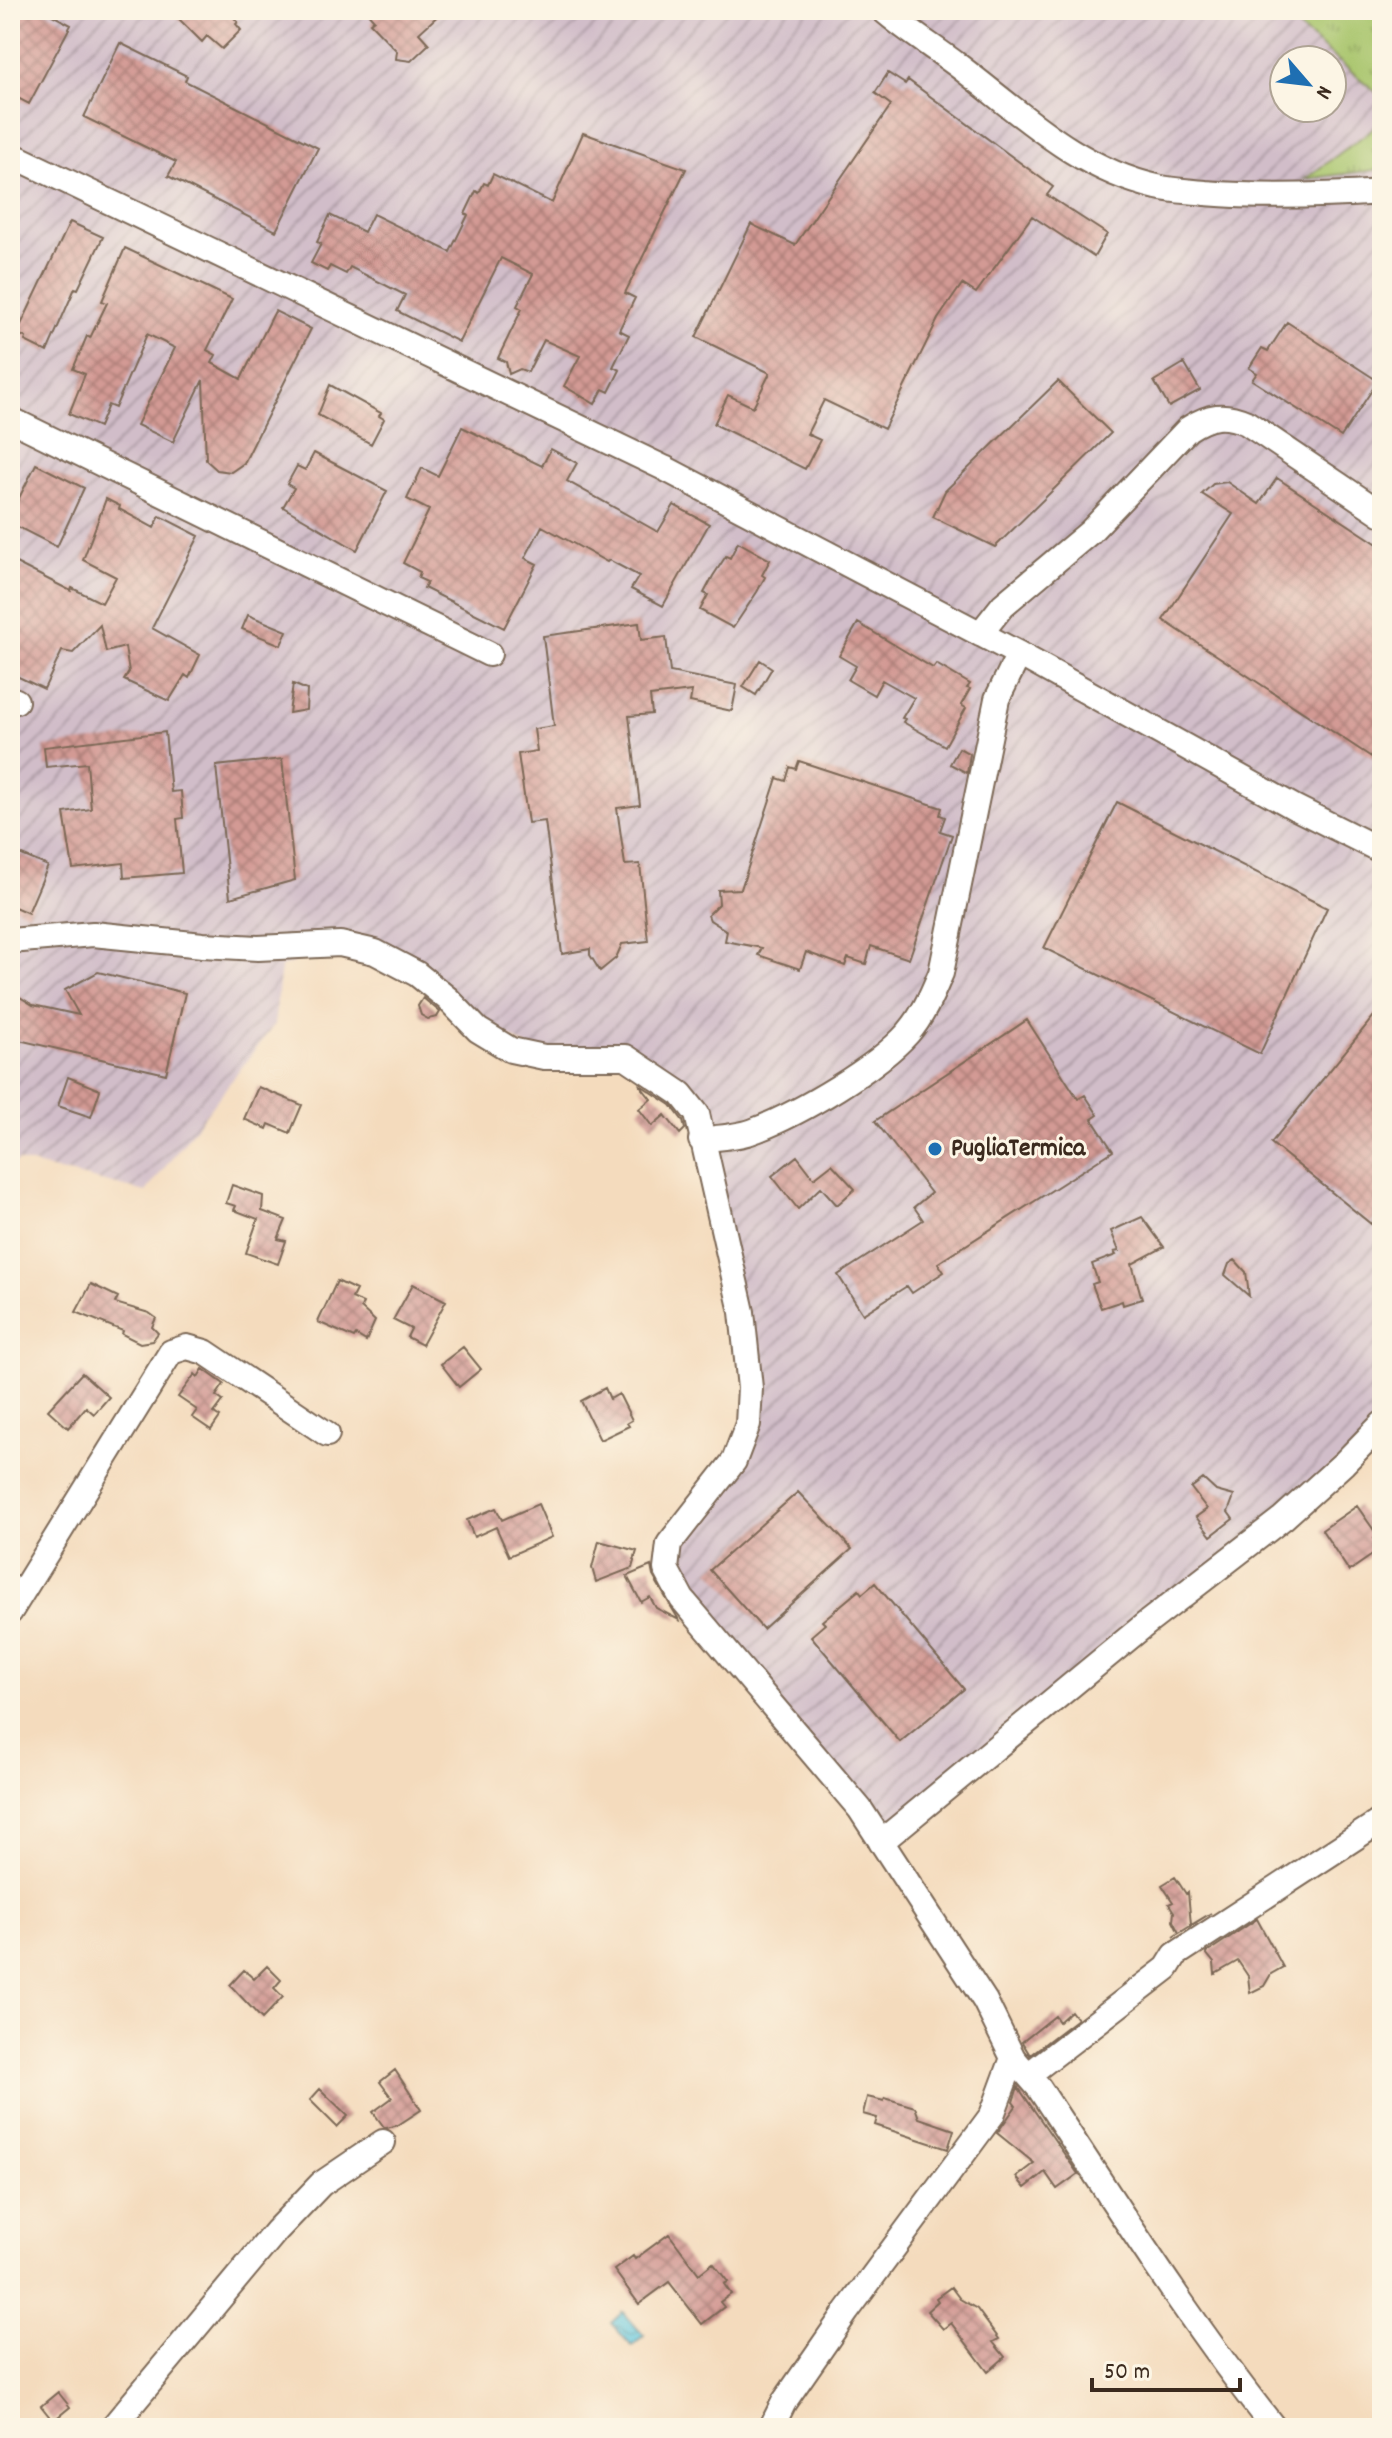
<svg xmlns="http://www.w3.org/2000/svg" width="1392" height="2438" viewBox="0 0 1392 2438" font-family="Dekko,sans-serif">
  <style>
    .industrial { fill: url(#industrial-furrows); fill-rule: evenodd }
    .grass { fill: url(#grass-tufts); stroke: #727845; stroke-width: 2 }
    .water { fill: url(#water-waves); stroke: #4e787e; stroke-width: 2 }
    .building { fill: url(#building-cross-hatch) }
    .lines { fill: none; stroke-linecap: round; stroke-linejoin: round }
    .minor-casing { stroke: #7c6856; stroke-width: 28 }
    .minor { stroke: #fff; stroke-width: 24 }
    .poi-dot { fill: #1f6fb2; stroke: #fcf5e5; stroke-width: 3 }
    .labels { text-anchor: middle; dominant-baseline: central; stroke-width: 6; stroke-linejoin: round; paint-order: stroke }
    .poi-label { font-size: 26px; font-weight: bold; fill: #3b2a1e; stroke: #fcf5e5; text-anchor: start }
  </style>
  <defs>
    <pattern id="industrial-furrows" width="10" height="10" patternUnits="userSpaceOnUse" patternTransform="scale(2)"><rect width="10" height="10" fill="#d1bdc9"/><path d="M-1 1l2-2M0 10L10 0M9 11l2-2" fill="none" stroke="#ab9aa3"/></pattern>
    <pattern id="grass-tufts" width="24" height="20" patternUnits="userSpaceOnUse" patternTransform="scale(2)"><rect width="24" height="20" fill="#a8c56c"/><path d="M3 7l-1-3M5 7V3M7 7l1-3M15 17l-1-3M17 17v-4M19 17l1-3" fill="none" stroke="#8aa058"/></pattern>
    <pattern id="water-waves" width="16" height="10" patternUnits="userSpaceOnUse" patternTransform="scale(2)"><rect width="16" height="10" fill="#61c7df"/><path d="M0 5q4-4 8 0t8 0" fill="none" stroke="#51a2b4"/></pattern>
    <pattern id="building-cross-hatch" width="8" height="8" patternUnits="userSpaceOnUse" patternTransform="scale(2)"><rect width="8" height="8" fill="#d39a94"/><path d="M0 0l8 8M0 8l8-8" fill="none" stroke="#ac7e78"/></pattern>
  </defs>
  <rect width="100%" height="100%" fill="#fcf5e5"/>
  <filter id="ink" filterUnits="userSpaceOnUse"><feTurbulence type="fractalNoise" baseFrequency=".0125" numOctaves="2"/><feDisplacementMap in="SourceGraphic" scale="16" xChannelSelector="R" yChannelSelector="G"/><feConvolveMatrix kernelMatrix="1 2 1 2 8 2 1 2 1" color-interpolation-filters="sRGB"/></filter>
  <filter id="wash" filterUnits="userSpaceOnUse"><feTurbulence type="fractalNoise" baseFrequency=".006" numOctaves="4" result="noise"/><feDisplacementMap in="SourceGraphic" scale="32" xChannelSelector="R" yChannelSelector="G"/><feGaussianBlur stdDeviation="1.8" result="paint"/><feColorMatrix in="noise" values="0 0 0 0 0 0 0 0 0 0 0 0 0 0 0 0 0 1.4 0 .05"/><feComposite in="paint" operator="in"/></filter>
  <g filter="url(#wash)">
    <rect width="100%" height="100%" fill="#f4dbbd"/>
    <path class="industrial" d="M 10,10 L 1382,10 L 1382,1424 L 881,1842 L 666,1569 L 734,1461 L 750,1388 L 697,1114 L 626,1057 L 544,1057 L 448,999 L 340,944 L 281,967 L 274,1025 L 146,1192 L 18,1161 L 10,1167 ZM 1284,60 L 1332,60 L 1332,108 L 1284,108 Z"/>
    <path class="grass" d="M 1308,10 L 1382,10 L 1382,97 L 1297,26 Z
      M 1382,122 L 1382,169 L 1305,179 Z"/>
    <path class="water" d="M 623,2312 L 644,2336 L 632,2346 L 611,2323 Z"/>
    <g id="blocks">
      <path class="building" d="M 10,10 L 43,10 L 71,25 L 29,104 L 10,94 Z
        M 170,10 L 227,10 L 238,22 L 236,24 L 241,30 L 222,49 L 207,36 L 202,42 Z
        M 365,10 L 444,10 L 419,33 L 429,44 L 411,61 L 396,59 L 397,51 L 370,23 L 374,20 Z
        M 120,43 L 187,76 L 185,81 L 318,148 L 276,231 L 168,176 L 176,162 L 84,117 Z
        M 888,73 L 905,84 L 908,80 L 1053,187 L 1047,195 L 1107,234 L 1094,257 L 1032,216 L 976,293 L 962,284 L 938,319 L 884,429 L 824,400 L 807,434 L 820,440 L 805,469 L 714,424 L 728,395 L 753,407 L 770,373 L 696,337 L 751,224 L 795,245 L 891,105 L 875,93 Z
        M 583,133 L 686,169 L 625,293 L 635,298 L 619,330 L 629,335 L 613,367 L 620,370 L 609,392 L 603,389 L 595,404 L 564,386 L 580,356 L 544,340 L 528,372 L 520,369 L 509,374 L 506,362 L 498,358 L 522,309 L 517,306 L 533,274 L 501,258 L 459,342 L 397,311 L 405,295 L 350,267 L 346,274 L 330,266 L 327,271 L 311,263 L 321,244 L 317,242 L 330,215 L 364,232 L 373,214 L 450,252 L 468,215 L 465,214 L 476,191 L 479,193 L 484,183 L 488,185 L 493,174 L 552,203 Z
        M 70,222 L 103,237 L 78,289 L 75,288 L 47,352 L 25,341 L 26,338 L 17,333 Z
        M 125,248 L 232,299 L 207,350 L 216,355 L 212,363 L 241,379 L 275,311 L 311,329 L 244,463 L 231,472 L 217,470 L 206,460 L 203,380 L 173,442 L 137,425 L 175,348 L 147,334 L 115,408 L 108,405 L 99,427 L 69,414 L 85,374 L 73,369 L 87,336 L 90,338 L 107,303 L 102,301 Z
        M 1287,322 L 1378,381 L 1341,437 L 1252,380 L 1257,373 L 1249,368 L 1262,348 L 1268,351 Z
        M 1184,363 L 1200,390 L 1169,407 L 1154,381 Z
        M 1058,381 L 1111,433 L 995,547 L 933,517 L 945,491 Z
        M 330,385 L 381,413 L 379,416 L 384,419 L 371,444 L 318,415 Z
        M 462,427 L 542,466 L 551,449 L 577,463 L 567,481 L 658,532 L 674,505 L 709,524 L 663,606 L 631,589 L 639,576 L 609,560 L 607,562 L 542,526 L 525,558 L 537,564 L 504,628 L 424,588 L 427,582 L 418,578 L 420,572 L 403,563 L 429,510 L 407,499 L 422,468 L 438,476 Z
        M 314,453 L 387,491 L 357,550 L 283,507 L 294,488 L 287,484 L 297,466 L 305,470 Z
        M 36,464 L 84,488 L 57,547 L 10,523 L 10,516 Z
        M 1277,478 L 1382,547 L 1382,764 L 1163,620 L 1233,514 L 1202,494 L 1213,484 L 1227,482 L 1259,504 Z
        M 106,499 L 120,506 L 119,509 L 154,528 L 160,516 L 199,536 L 152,628 L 200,655 L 189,678 L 185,675 L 169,701 L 124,680 L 129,672 L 125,647 L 106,652 L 100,625 L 73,653 L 62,651 L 44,689 L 10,673 L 10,560 L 71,591 L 72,588 L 102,603 L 116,577 L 83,560 Z
        M 738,542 L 770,560 L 762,575 L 765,577 L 757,592 L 733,628 L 700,610 L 708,595 L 704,593 L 713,576 L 726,556 L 730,558 Z
        M 248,615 L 287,631 L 281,645 L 242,629 Z
        M 639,623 L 641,640 L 666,637 L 670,672 L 737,685 L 732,711 L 690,702 L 692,691 L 650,696 L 652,714 L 629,716 L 640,805 L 617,808 L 625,865 L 640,864 L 648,941 L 622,944 L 616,958 L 600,971 L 590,955 L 590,949 L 562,954 L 545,821 L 528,823 L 518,754 L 537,751 L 534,729 L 554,726 L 543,636 Z
        M 858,623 L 933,668 L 936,664 L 970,684 L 967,688 L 970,689 L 961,705 L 966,708 L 945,746 L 903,722 L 905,719 L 902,718 L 914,698 L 882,680 L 874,695 L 848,680 L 856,666 L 839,656 Z
        M 760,660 L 772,668 L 756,695 L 743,687 Z
        M 293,684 L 307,690 L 306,710 L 289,713 Z
        M 165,732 L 171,792 L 181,791 L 183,818 L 177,819 L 182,873 L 124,878 L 123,863 L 73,869 L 64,813 L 91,809 L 87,763 L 46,767 L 44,747 Z
        M 959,748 L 970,754 L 967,773 L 950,764 Z
        M 282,759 L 295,880 L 230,898 L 216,766 Z
        M 799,761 L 942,808 L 940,815 L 945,817 L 940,831 L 952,835 L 909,959 L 871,946 L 866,964 L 848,958 L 845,966 L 806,952 L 800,969 L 758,955 L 762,948 L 725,941 L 727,931 L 710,920 L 708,915 L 719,904 L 718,890 L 741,889 L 777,778 L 786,781 L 790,767 L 796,769 Z
        M 1117,802 L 1327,908 L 1260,1054 L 1044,948 Z
        M 10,850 L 48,866 L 28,913 L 10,905 Z
        M 98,972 L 185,993 L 166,1074 L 10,1038 L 10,991 L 33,1005 L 79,1015 L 65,990 Z
        M 423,998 L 440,1012 L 437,1017 L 428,1019 L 421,1015 L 418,1006 Z
        M 1382,1006 L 1382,1211 L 1371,1224 L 1271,1143 Z
        M 1027,1020 L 1078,1099 L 1085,1095 L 1098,1115 L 1092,1119 L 1113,1151 L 938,1263 L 944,1272 L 912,1293 L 907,1286 L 863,1314 L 838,1275 L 923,1220 L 914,1207 L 931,1193 L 875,1121 Z
        M 68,1077 L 100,1090 L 91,1117 L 58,1106 Z
        M 639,1084 L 671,1105 L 683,1121 L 685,1129 L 680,1134 L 665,1115 L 652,1126 L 639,1109 L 651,1099 Z
        M 258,1087 L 302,1105 L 290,1133 L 269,1124 L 267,1129 L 244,1119 Z
        M 797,1156 L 814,1178 L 832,1164 L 855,1189 L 837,1205 L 821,1187 L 798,1209 L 772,1176 Z
        M 232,1185 L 263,1196 L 262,1211 L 286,1220 L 278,1239 L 286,1241 L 278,1264 L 246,1253 L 258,1219 L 234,1210 L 236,1206 L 226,1203 Z
        M 1142,1217 L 1164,1247 L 1132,1264 L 1142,1299 L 1123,1305 L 1122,1301 L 1101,1308 L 1092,1284 L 1098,1282 L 1092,1264 L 1116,1255 L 1114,1252 L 1119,1251 L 1111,1231 Z
        M 1235,1260 L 1246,1272 L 1249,1296 L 1225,1275 L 1229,1264 Z
        M 337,1281 L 356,1290 L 352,1298 L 363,1303 L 361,1308 L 375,1321 L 366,1341 L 356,1335 L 354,1338 L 318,1322 Z
        M 91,1284 L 118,1297 L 115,1303 L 149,1313 L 156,1318 L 152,1327 L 158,1333 L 152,1341 L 140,1343 L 122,1334 L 123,1331 L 76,1312 Z
        M 413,1284 L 446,1301 L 422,1345 L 407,1337 L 411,1329 L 393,1320 Z
        M 463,1347 L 481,1369 L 459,1387 L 441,1364 Z
        M 203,1369 L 224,1384 L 216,1396 L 223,1401 L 214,1413 L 220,1417 L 211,1430 L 192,1417 L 197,1410 L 178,1397 L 195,1374 L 198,1377 Z
        M 82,1373 L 109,1397 L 94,1414 L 86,1407 L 68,1428 L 48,1410 Z
        M 605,1388 L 610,1399 L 619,1394 L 632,1420 L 627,1423 L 629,1426 L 600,1440 L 581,1401 Z
        M 1203,1479 L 1216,1491 L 1234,1496 L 1228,1512 L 1233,1519 L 1211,1536 L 1196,1517 L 1207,1509 L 1191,1488 Z
        M 798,1492 L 852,1549 L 763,1629 L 710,1570 Z
        M 538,1504 L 552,1537 L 509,1556 L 496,1527 L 474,1537 L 467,1520 L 496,1508 L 502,1520 Z
        M 1357,1506 L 1378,1536 L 1374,1539 L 1381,1549 L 1349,1571 L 1322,1530 Z
        M 599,1541 L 637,1551 L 632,1568 L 596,1582 L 592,1568 Z
        M 651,1566 L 653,1576 L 679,1620 L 656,1608 L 650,1597 L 641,1602 L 627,1576 Z
        M 875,1583 L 964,1689 L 900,1742 L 811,1636 L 825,1624 L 822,1621 L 859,1590 L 862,1594 Z
        M 1175,1877 L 1186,1894 L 1188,1892 L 1191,1925 L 1211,1913 L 1173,1937 L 1179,1933 L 1173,1921 L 1174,1912 L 1169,1904 L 1173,1902 L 1162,1885 Z
        M 1257,1919 L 1283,1967 L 1271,1974 L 1264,1986 L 1250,1993 L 1248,1976 L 1238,1961 L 1215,1974 L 1214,1963 L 1206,1953 Z
        M 267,1966 L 281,1980 L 274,1988 L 283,1997 L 262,2019 L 230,1985 L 244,1970 L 254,1979 Z
        M 1071,2011 L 1077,2019 L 1030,2055 L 1022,2042 L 1055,2016 L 1059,2022 Z
        M 395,2070 L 421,2110 L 398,2125 L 387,2128 L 384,2127 L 373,2112 L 392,2098 L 380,2082 Z
        M 1018,2087 L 1078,2174 L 1057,2189 L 1045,2172 L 1025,2188 L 1016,2177 L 1034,2163 L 997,2133 L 1016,2106 L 1013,2102 Z
        M 320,2089 L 348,2116 L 337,2127 L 310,2100 Z
        M 867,2097 L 884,2101 L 885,2098 L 915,2107 L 919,2118 L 954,2130 L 948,2149 L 875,2125 L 877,2118 L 863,2114 Z
        M 669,2234 L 699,2274 L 713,2263 L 728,2282 L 724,2284 L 731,2294 L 720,2302 L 724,2307 L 702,2324 L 669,2282 L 639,2304 L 614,2270 L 633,2256 L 635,2259 Z
        M 951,2287 L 960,2299 L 977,2309 L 999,2339 L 993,2342 L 1005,2357 L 988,2372 L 951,2323 L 943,2329 L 927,2311 L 938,2301 L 936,2298 Z
        M 58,2392 L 70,2407 L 53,2421 L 41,2406 Z"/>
    </g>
  </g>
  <g filter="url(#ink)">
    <use href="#blocks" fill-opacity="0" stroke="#7c6856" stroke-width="2"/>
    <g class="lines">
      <g class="minor-casing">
        <path id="minor" d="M 883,10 C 906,30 932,46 956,64 C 1020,112 1076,169 1157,187 C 1173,191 1190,191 1205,193 C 1265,198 1323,196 1382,192
          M 10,154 L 664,468 L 1019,654 L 1294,807 L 1382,851
          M 10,419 L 489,654
          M 980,634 L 1003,605 L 1090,532 L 1188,429 C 1209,415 1224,413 1247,423 L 1382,514
          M 10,699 L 16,701
          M 10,941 L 93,934 L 203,945 L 258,948 L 340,944 L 375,952 L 417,974 L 448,999 L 478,1030 L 511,1050 L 544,1057 L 626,1057 L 681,1094 L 697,1114 L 742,1312 L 750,1388 L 748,1424 L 734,1461 L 669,1544 L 666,1569 L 682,1599 L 860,1809 L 985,2001 L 1013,2058 L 1039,2088 C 1115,2203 1188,2320 1274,2428
          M 701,1140 C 719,1137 740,1137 756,1130 C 800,1113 877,1068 908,1033 C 923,1016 932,994 941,973 L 997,699 L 1019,654
          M 10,1612 L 171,1352 L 187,1347 L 205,1352 L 327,1434
          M 881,1842 L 1147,1623 L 1283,1518 L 1344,1463 L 1382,1424
          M 1028,2075 L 1167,1968 L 1175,1955 L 1382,1820
          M 112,2428 L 276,2231 L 321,2184 L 383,2142
          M 771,2428 L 784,2402 L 847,2311 L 992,2115 L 1013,2058"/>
      </g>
      <use href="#minor" class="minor"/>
    </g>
  </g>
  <circle class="poi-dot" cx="935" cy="1149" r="8"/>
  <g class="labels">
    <g class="poi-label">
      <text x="951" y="1149">PugliaTermica</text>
    </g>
  </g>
  <rect width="1392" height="2438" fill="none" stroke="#fcf5e5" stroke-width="40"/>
  <g transform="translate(1308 84) rotate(118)"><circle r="38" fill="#fcf5e5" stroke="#afa495" stroke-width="2"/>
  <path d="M0-6L14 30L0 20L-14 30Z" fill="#1f6fb2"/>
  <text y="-12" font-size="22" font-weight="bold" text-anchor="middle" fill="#3b2a1e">N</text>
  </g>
  <path d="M1092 2378v12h148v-12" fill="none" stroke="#3b2a1e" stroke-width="4"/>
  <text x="1104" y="2378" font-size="24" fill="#3b2a1e" stroke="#fcf5e5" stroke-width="6" paint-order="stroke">50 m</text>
</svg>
